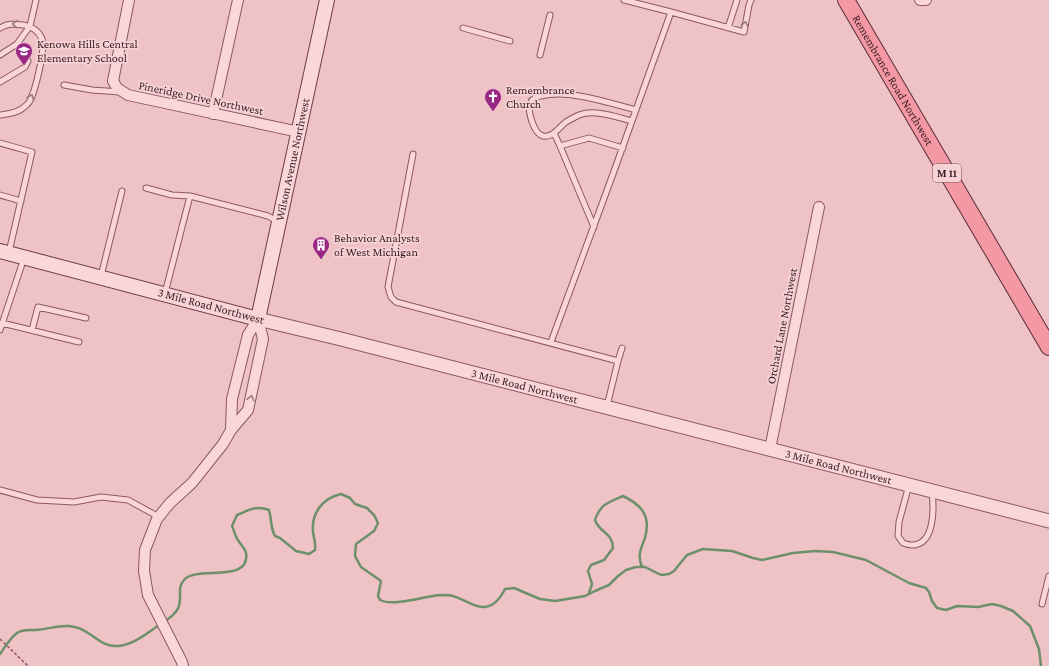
<svg xmlns="http://www.w3.org/2000/svg" width="1049" height="666" viewBox="0 0 1049 666" font-family="'Crimson Pro',serif">
  <style>
    .lines { fill: none; stroke-linecap: round; stroke-linejoin: round }
    .stream { stroke: #6d906b; stroke-width: 2.5 }
    .service-casing { stroke: #8a5866; stroke-width: 7 }
    .minor-casing { stroke: #8a5866; stroke-width: 12 }
    .tertiary-casing { stroke: #8a5866; stroke-width: 15 }
    .secondary-casing { stroke: #6c3c4a; stroke-width: 16 }
    .primary-casing { stroke: #572d3b; stroke-width: 18 }
    .path { stroke: #8a5866; stroke-width: 1.5; stroke-dasharray: 3 2; stroke-linecap: butt }
    .service { stroke: #fad6d9; stroke-width: 5 }
    .minor { stroke: #fad6d9; stroke-width: 10 }
    .tertiary { stroke: #fad6d9; stroke-width: 13 }
    .secondary { stroke: #fad6d9; stroke-width: 14 }
    .primary { stroke: #f498a3; stroke-width: 16 }
    .oneway { stroke: #9a7a80 }
    .labels { text-anchor: middle; dominant-baseline: central; stroke-width: 3.5; stroke-linejoin: round; paint-order: stroke }
    .shield { fill: #f7d2d5; stroke: #72535a; stroke-width: 1 }
    .shield-label { font-size: 11px; font-weight: bold; fill: #391d26 }
    .poi-label { font-size: 12px; fill: #391d26; stroke: #f7d2d5; text-anchor: start }
    .street-label { font-size: 12px; fill: #391d26; stroke: #f7d2d5 }
  </style>
  <rect width="100%" height="100%" fill="#efc2c6"/>
  <g class="lines">
    <path class="stream" d="M 589,593 L 592,584 L 588,571 L 591,565 L 604,560 L 613,548 C 612,531 600,534 595,520 C 600,504 609,502 623,496 C 642,505 651,516 645,538 C 641,549 637,555 642,567
      M 165,621 C 191,605 173,592 184,580 C 196,565 251,584 246,553 C 245,548 240,544 238,540 C 235,536 234,530 232,526 L 237,515 C 249,510 256,505 269,510 C 272,520 270,527 275,536 L 280,538 L 296,551 L 309,554 L 315,550 C 316,543 314,539 313,532 C 311,513 323,498 341,494 L 350,498 L 355,504 L 367,508 L 374,515 L 378,523 L 374,531 L 356,544 L 355,556 L 361,567 L 381,581 L 378,596 L 380,600 C 394,607 424,596 441,595 C 445,595 450,595 453,596 C 464,599 474,608 485,607 C 495,606 501,597 505,589 L 514,588 L 540,599 L 555,601 L 585,596 L 595,591 L 609,585 L 618,576 L 626,570 L 636,567 L 645,567 L 661,575 L 669,574 L 674,571 L 687,555 L 703,549 L 732,551 L 753,558 L 762,560 L 793,553 L 815,551 L 833,552 L 866,560 L 909,583 L 926,588 L 929,592 L 932,601 L 937,608 L 946,610 L 957,606 L 978,607 L 992,604 L 1001,606 L 1013,611 L 1030,626 L 1039,649 L 1041,666
      M 0,654 C 5,647 10,638 17,633 C 23,629 28,630 35,630 C 55,629 68,620 88,633 C 98,639 105,647 118,646 C 134,645 148,632 161,624"/>
    <g class="service-casing">
      <path id="service" d="M 624,0 L 671,12
        M 0,28 C 9,23 13,24 24,25 C 31,26 39,31 42,39 C 46,47 36,86 32,96 C 31,101 27,105 23,108 C 17,113 8,114 0,115
        M 463,28 L 510,41
        M 728,28 L 737,0
        M 0,55 L 17,44
        M 540,55 L 550,15
        M 0,82 L 25,67 L 28,61 L 17,44 L 30,26 L 36,0
        M 64,85 L 92,90 L 120,92
        M 632,121 C 616,117 595,109 579,115 C 575,117 569,120 566,122 C 559,127 553,138 543,136 C 534,134 526,109 531,102 C 532,99 537,96 541,96 C 569,89 609,103 636,110
        M 554,133 L 560,146
        M 0,143 L 32,152 L 9,252
        M 413,154 L 388,287 L 391,297 L 396,302 L 618,361 L 607,406
        M 146,188 L 172,195 L 190,196
        M 0,195 L 21,201
        M 594,227 L 560,146 L 589,138 L 623,148
        M 101,276 L 122,191
        M 165,293 L 190,196 L 268,216 L 279,222
        M 2,323 L 79,342
        M 0,330 L 24,258
        M 32,330 L 38,307 L 86,318
        M 551,342 L 613,174 L 671,12 L 744,32 L 749,5 L 751,0
        M 618,361 L 622,348
        M 909,485 L 899,522 L 898,536 L 903,543 C 906,544 909,545 912,545 C 935,545 934,508 932,492
        M 0,490 L 37,500 L 74,502 L 101,497 L 128,500 L 159,517
        M 1042,604 L 1049,576"/>
    </g>
    <g class="minor-casing">
      <path id="minor" d="M 129,0 L 113,81 L 117,88 L 128,95 L 299,132
        M 920,0 L 926,0
        M 213,114 L 238,0
        M 231,430 L 232,399 L 248,335 L 258,319
        M 770,449 L 819,207
        M 183,666 L 182,662 L 148,595 L 144,571 L 145,550 L 157,519 L 170,503 L 192,483 L 223,444 L 231,430 L 248,410 L 263,339 L 258,319"/>
    </g>
    <g class="tertiary-casing">
      <g id="tertiary">
        <path id="s1" d="M 258,319 L 341,339 L 1049,521"/>
      </g>
    </g>
    <g class="secondary-casing">
      <g id="secondary">
        <path id="s2" d="M 0,251 L 258,319 L 327,0"/>
      </g>
    </g>
    <g class="primary-casing">
      <g id="primary">
        <path id="s3" d="M 846,0 L 1049,347"/>
      </g>
    </g>
    <path class="path" d="M 0,639 L 28,666"/>
    <use href="#service" class="service"/>
    <use href="#minor" class="minor"/>
    <use href="#tertiary" class="tertiary"/>
    <use href="#secondary" class="secondary"/>
    <use href="#primary" class="primary"/>
  </g>
  <defs><path id="oneway-chevron" d="M-2-3.5L2.5 0L-2 3.5" fill="none" stroke-width="1.6" stroke-linecap="round" stroke-linejoin="round"/></defs>
  <g class="oneway">
    <use href="#oneway-chevron" transform="translate(15 24) rotate(-176)"/>
    <use href="#oneway-chevron" transform="translate(745 24) rotate(-80)"/>
    <use href="#oneway-chevron" transform="translate(31 97) rotate(-67)"/>
    <use href="#oneway-chevron" transform="translate(251 398) rotate(-77)"/>
  </g>
  <defs>
    <g id="school-pin" transform="scale(0.9)"><path d="M0 17L-7.5 6A9.5 9.5 0 1 1 7.5 6Z" fill="#9b2784" stroke="#f7d2d5"/><path d="M0-5L7-2L0 1L-7-2ZM-4 1L0 2.5L4 1V4Q0 6-4 4Z" fill="#fff"/></g>
    <g id="church-pin" transform="scale(0.9)"><path d="M0 17L-7.5 6A9.5 9.5 0 1 1 7.5 6Z" fill="#9b2784" stroke="#f7d2d5"/><path d="M-1.2-6h2.4v3.5h3.3v2.4h-3.3V6h-2.4V-.1h-3.3v-2.4h3.3Z" fill="#fff"/></g>
    <g id="building-pin" transform="scale(0.9)"><path d="M0 17L-7.5 6A9.5 9.5 0 1 1 7.5 6Z" fill="#9b2784" stroke="#f7d2d5"/><path d="M-4-6H4V6H1V3H-1V6H-4ZM-2.5-4.3h1.7v1.8h-1.7ZM.8-4.3h1.7v1.8H.8ZM-2.5-1h1.7V.8h-1.7ZM.8-1h1.7V.8H.8Z" fill="#fff"/></g>
  </defs>
  <g fill-rule="evenodd">
    <use href="#school-pin" x="24" y="51"/>
    <use href="#church-pin" x="493" y="97"/>
    <use href="#building-pin" x="321" y="245"/>
  </g>
  <g class="labels">
    <rect class="shield" x="933" y="164" width="28" height="18" rx="3"/>
    <g class="shield-label">
      <text x="947" y="173">M 11</text>
    </g>
    <g class="poi-label">
      <text x="37" y="44">Kenowa Hills Central<tspan x="37" dy="14">Elementary School</tspan></text>
      <text x="506" y="90">Remembrance<tspan x="506" dy="14">Church</tspan></text>
      <text x="334" y="238">Behavior Analysts<tspan x="334" dy="14">of West Michigan</tspan></text>
    </g>
    <g class="street-label">
      <text stroke="none"><textPath href="#s3" startOffset="93">Remembrance Road Northwest</textPath></text>
      <text transform="translate(201 98) rotate(12)">Pineridge Drive Northwest</text>
      <text stroke="none"><textPath href="#s2" startOffset="430">Wilson Avenue Northwest</textPath></text>
      <text transform="translate(211 306) rotate(15)">3 Mile Road Northwest</text>
      <text transform="translate(782 326) rotate(-79)">Orchard Lane Northwest</text>
      <text stroke="none"><textPath href="#s1" startOffset="275">3 Mile Road Northwest</textPath></text>
      <text stroke="none"><textPath href="#s1" startOffset="599">3 Mile Road Northwest</textPath></text>
    </g>
  </g>
</svg>
